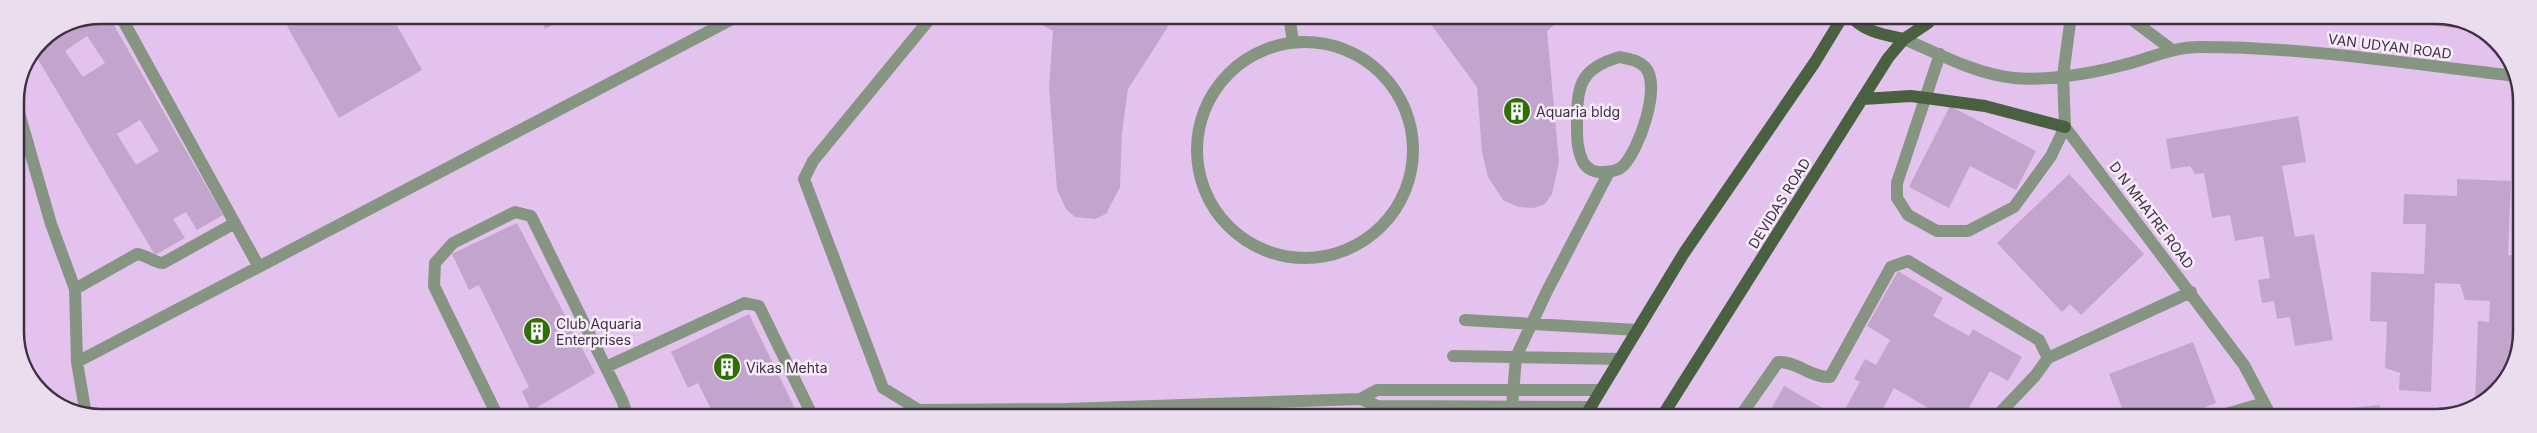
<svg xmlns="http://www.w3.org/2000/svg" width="2537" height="433" viewBox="0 0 2537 433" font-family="Inter,sans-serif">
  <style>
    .green { fill: #d5b076 }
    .building { fill: #c3a4cd; fill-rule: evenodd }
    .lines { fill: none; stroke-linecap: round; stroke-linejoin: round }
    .minor { stroke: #869482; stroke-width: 12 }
    .major { stroke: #496141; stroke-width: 12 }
    .labels { text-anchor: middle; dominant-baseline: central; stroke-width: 5; stroke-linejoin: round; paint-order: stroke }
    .street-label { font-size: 14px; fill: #3c3041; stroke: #f9ecfd }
    .poi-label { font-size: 14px; fill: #3c3041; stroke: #f9ecfd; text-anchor: start }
    .rim { fill: none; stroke: #3c3041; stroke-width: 2.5 }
  </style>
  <rect width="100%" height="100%" fill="#e3c3ee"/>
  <path class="green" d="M 2352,16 L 2448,16 L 2481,31 Z"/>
  <path class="building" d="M 101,15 L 108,15 L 223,215 L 197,230 L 186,212 L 173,219 L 185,238 L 155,255 L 33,51 L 40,40 L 68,21 ZM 87,36 L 105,63 L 83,77 L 65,51 ZM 140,120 L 159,151 L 136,165 L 117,134 Z
    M 286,15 L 391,15 L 422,70 L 339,118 L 287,26 L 291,24 Z
    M 538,15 L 573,15 L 545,29 Z
    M 1024,15 L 1181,15 L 1171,22 L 1128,89 L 1122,133 L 1120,187 L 1106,214 L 1095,219 L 1075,217 L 1066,209 L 1057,189 L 1049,87 L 1053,31 Z
    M 1424,15 L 1566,15 L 1547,31 L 1559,162 L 1552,194 L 1545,204 L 1534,208 L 1518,207 L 1503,200 L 1488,177 L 1482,152 L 1477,87 Z
    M 1950,106 L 2036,151 L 2016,190 L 1970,166 L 1949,208 L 1909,187 Z
    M 2298,116 L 2306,162 L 2282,166 L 2295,237 L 2314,234 L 2333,340 L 2295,346 L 2290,317 L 2277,319 L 2274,301 L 2262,303 L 2258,280 L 2270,278 L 2263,236 L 2235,241 L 2230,215 L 2212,218 L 2204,173 L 2195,174 L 2190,166 L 2171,169 L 2166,139 Z
    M 2069,174 L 2144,254 L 2081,315 L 2070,304 L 2062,312 L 1997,243 Z
    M 2457,179 L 2511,181 L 2508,255 L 2521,255 L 2521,344 L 2493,397 L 2475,404 L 2478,321 L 2489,322 L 2490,301 L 2465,300 L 2460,284 L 2435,283 L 2431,392 L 2399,390 L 2400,373 L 2385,368 L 2387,322 L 2370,321 L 2371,272 L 2424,274 L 2426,224 L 2403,224 L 2404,194 L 2457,196 Z
    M 517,223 L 595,373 L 531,411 L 522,391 L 529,387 L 479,285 L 469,290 L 452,254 Z
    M 1898,271 L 1943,298 L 1933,316 L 1969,336 L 1973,329 L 2022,357 L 2008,381 L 1990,371 L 1963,418 L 1926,418 L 1930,409 L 1894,388 L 1878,418 L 1766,418 L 1784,386 L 1840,418 L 1860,382 L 1854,379 L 1865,359 L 1876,365 L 1890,340 L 1867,326 Z
    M 749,314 L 799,417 L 715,417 L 698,383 L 688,388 L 671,352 Z
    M 2193,342 L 2216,403 L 2177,418 L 2126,418 L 2109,374 Z
    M 2380,405 L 2381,418 L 2332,418 L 2331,410 Z"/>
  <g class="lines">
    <path class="minor" d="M 120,15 L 259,267
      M 933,15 L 813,161 L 804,179 L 883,388 L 919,410 L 1065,409 L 1360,399 L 1378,406 L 1590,407
      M 1289,15 L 1293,42
      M 2071,16 L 2063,76 L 2065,127 L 2244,365 L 2272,418
      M 2127,16 L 2171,49
      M 1904,39 C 1939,54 1976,74 2014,78 C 2045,81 2089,74 2119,66 C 2147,60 2170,47 2200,47 C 2306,47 2411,64 2516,76
      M1197 150a108 108 0 1 1 216 0a108 108 0 1 1-216 0Z
      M 1940,54 L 1897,183 L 1897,198 L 1908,215 L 1937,231 L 1968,231 L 2014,207 L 2051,156 L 2065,127
      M 1620,57 C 1629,59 1638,60 1645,67 C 1662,86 1639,150 1623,166 C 1618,171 1609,172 1602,172 C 1595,173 1587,169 1583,162 C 1577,150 1577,138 1577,125 C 1577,87 1579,68 1620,57 Z
      M 15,99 L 51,224 L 75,289 L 77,362 L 86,415
      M 75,289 L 137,254 C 147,255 154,263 163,263 L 235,223
      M 1465,320 L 1637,330
      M 1453,356 L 1620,359
      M 77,362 L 740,15
      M 606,367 L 745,303 L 759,306 L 813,417
      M 1360,399 L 1377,390 L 1601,390
      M 1512,407 L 1516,357 L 1547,291 L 1609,172
      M 498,417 L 434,286 L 435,263 L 453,243 L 515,212 L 531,216 L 622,400 L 628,417
      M 1739,418 L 1778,362 C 1797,361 1811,378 1830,377 L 1891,267 L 1908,261 L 2039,340 L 2048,358
      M 1995,418 L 2035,376 L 2048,358 L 2191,292
      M 2212,418 L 2264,403"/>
    <path class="major" d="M 1851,16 C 1863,32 1886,35 1904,39
      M 1863,99 L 1911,96 L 1985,106 L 2065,127
      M 1584,418 L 1684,253 L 1815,62 L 1843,16
      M 1661,418 L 1888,58 L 1904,39 L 1928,23 L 1934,16"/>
  </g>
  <defs>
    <g id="building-disc" transform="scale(1.4375)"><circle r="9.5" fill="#2e6f06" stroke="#f9ecfd"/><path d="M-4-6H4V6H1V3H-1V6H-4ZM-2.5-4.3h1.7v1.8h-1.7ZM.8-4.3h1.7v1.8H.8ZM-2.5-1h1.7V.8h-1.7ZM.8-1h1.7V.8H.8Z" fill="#fff"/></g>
  </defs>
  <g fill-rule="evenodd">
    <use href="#building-disc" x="1517" y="111"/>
    <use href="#building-disc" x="537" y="331"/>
    <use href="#building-disc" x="727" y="367"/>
  </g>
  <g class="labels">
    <g class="street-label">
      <text transform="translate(2390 46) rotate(7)">VAN UDYAN ROAD</text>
      <text transform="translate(1779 203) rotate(-58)">DEVIDAS ROAD</text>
      <text transform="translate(2152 215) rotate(53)">D N MHATRE ROAD</text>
    </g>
    <g class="poi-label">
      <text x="1536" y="111">Aquaria bldg</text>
      <text x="556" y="323">Club Aquaria<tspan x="556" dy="16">Enterprises</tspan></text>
      <text x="746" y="367">Vikas Mehta</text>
    </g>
  </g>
  <path d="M0 0H2537V433H0ZM101 24H2436A77 77 0 0 1 2513 101V332A77 77 0 0 1 2436 409H101A77 77 0 0 1 24 332V101A77 77 0 0 1 101 24Z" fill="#eaddee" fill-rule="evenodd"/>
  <path class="rim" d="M101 24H2436A77 77 0 0 1 2513 101V332A77 77 0 0 1 2436 409H101A77 77 0 0 1 24 332V101A77 77 0 0 1 101 24Z"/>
</svg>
